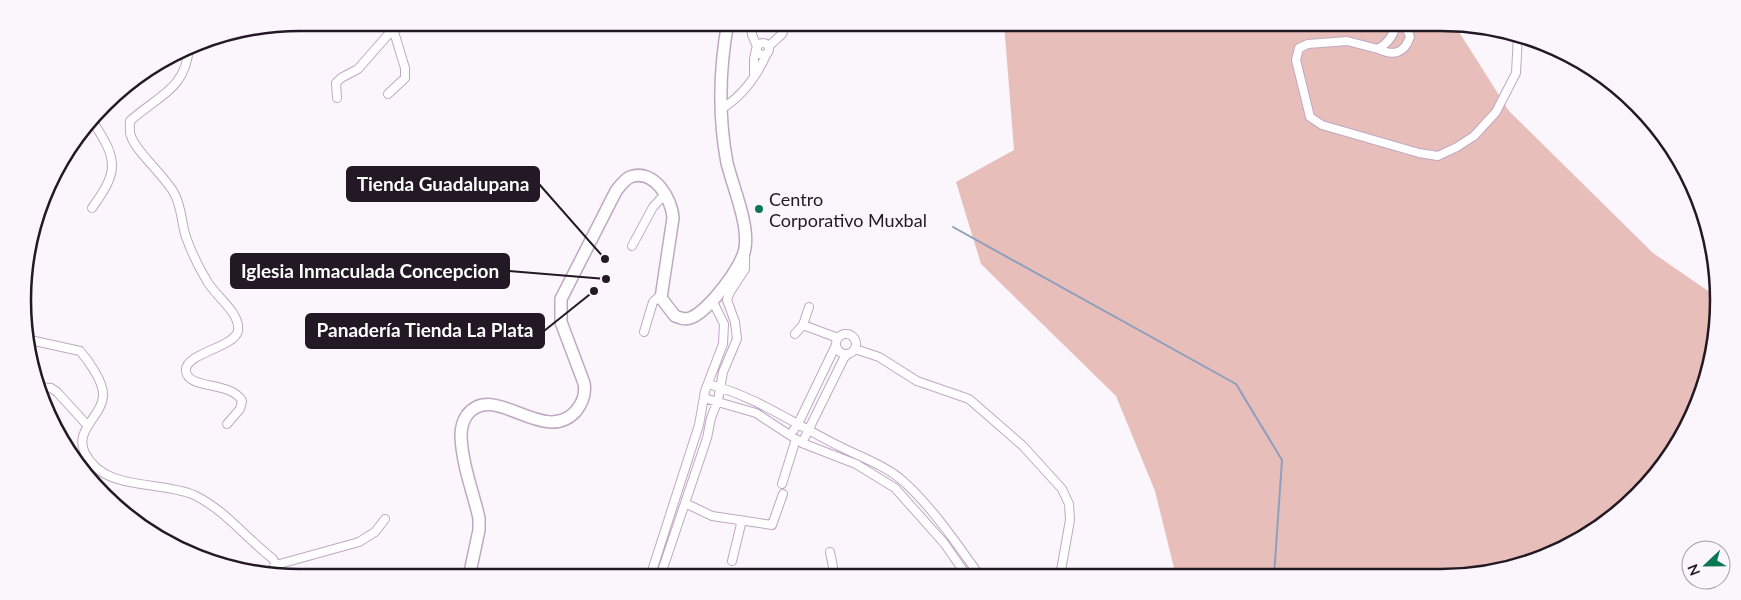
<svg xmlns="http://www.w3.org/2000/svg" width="1741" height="600" viewBox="0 0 1741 600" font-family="Lato,sans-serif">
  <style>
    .forest { fill: #e8beba }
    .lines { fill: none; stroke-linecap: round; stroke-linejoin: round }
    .stream { stroke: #8ca0bd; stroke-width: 2 }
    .minor-casing { stroke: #bfa8c3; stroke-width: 10 }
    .secondary-casing { stroke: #bfa8c3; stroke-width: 14 }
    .minor { stroke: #fff; stroke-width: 8 }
    .secondary { stroke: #fff; stroke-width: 11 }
    .poi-dot { fill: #087852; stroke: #fbf6fc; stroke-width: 2 }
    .labels { text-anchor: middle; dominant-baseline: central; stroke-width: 5; stroke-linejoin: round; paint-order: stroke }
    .poi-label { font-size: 18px; fill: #221924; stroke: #fbf6fc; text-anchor: start }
    .rim { fill: none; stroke: #221924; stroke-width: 2.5 }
    .leader { fill: none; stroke: #221924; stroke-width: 2 }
    .callout-dot { fill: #221924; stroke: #fbf6fc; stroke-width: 2 }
    .callout { fill: #221924; stroke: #221924; stroke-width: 2 }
    .callout-label { font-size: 19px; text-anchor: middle; font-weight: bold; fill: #fff }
  </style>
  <rect width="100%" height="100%" fill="#fbf6fc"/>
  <path class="forest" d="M 1441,22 L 1454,24 L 1509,111 L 1653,253 L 1714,295 L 1709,372 L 1681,439 L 1624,508 L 1563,549 L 1478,575 L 1176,576 L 1155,491 L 1116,396 L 981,264 L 956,182 L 1014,150 L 1004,23 Z"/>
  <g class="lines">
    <path class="stream" d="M 953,227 L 1236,384 L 1282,460 L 1274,576"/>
    <g class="minor-casing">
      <path id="minor" d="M 751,22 L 752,35 L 757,46
        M 1396,22 C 1395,34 1388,43 1378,49 L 1347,41 L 1308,44 L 1299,48 L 1296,60 L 1310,117 L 1322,125 L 1419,153 L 1438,156 L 1457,147 L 1474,136 L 1496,112 L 1516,73 L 1518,35
        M757 49a6 6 0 1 1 12 0a6 6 0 1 1-12 0Z
        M 769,46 L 782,34 L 787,22
        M 189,47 C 186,90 157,96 130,121 C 130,126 129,132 131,136 C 136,152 164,175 174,193 C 182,207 181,222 186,237 C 191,251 199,268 207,281 C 215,296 241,313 238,331 C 234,348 184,353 186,371 C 188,390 232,381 242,401 L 240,409 L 227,424
        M 1378,49 C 1393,56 1404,54 1410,37 L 1408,31 L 1397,22
        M 754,77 L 754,59 L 756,49
        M 388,94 L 405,78 L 405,68 L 391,22
        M 337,98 L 336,83 L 341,78 L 358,69 L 393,29
        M 721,109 C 743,96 757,76 767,53
        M 92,208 C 119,171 118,160 93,122
        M 632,246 L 653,207 L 666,193
        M 803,325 L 809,307
        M 644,332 L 653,302 L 662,294
        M836 344a10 10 0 1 1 20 0a10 10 0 1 1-20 0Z
        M 795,334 L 803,325 L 838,338
        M 30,340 L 80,351 C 88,360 103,381 103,394 C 104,415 73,430 85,453 C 104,492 159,480 194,495 C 224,509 247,539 273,559 L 276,565 L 268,573
        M 855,349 L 879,357 L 917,381 L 969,399 L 1023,446 L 1062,489 L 1069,504 L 1070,520 L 1060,576
        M 708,384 C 755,396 796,425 839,446 C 860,457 885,465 903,481 C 933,508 956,543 980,576
        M 39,387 L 51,388 L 57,392 L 88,426
        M 704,398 L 756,413 L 802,443 L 856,464 L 895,488 L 944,543 L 967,576
        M 790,435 L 798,424 L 836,345
        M 802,443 L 844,358 L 848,354
        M 782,484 L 796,439
        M 685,503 L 712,516 L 739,520 L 741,524 L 732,561
        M 739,520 L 772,525 L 783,494
        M 830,552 L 833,567 L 831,576
        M 212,561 L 229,568
        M 276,565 L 359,542 L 375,532 L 385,519
        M 650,577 L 699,425 L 705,391 L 723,344 L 724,324 L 712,300
        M 660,577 L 707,438 L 711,418 L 718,400 L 723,372 L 737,339 L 735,322 L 727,300 L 730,292 L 745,269 L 745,251"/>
    </g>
    <g class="secondary-casing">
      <path id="secondary" d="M 469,577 L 479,530 L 479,518 C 473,492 462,464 461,436 C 461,428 462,422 467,415 C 494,380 544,447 576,411 C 583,402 586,394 584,383 L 561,322 L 561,299 L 616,191 C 620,186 624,180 630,177 C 654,168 672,199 673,218 L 661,298 L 675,316 C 680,318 685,320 690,318 C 707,313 743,266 745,248 C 749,224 733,187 727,163 C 718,115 719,70 728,22"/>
    </g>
    <use href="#minor" class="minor"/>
    <use href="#secondary" class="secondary"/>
  </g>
  <circle class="poi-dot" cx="759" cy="209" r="5"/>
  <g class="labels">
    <g class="poi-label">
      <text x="769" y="199">Centro<tspan x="769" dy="21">Corporativo Muxbal</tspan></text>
    </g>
  </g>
  <path d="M0 0H1741V600H0ZM300 31H1441A269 269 0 0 1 1710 300V300A269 269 0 0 1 1441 569H300A269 269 0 0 1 31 300V300A269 269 0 0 1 300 31Z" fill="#fbf6fc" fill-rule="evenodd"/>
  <path class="rim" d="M300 31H1441A269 269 0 0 1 1710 300V300A269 269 0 0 1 1441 569H300A269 269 0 0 1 31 300V300A269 269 0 0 1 300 31Z"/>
  <path class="leader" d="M605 259L539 184M606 279L509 271M594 291L544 331"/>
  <g class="callout-dot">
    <circle cx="605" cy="259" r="5"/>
    <circle cx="606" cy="279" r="5"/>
    <circle cx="594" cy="291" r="5"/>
  </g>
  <g class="callout">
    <rect x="347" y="167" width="192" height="34" rx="5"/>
    <rect x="231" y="254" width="278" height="34" rx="5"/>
    <rect x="306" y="314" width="238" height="34" rx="5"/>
  </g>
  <g class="callout-label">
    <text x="443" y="191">Tienda Guadalupana</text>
    <text x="370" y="278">Iglesia Inmaculada Concepcion</text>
    <text x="425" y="337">Panadería Tienda La Plata</text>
  </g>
  <g transform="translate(1706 565) rotate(248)"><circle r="24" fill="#fbf6fc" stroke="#a49ea6"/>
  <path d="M0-4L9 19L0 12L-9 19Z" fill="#087852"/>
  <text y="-8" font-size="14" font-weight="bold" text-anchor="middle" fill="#221924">N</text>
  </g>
</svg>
